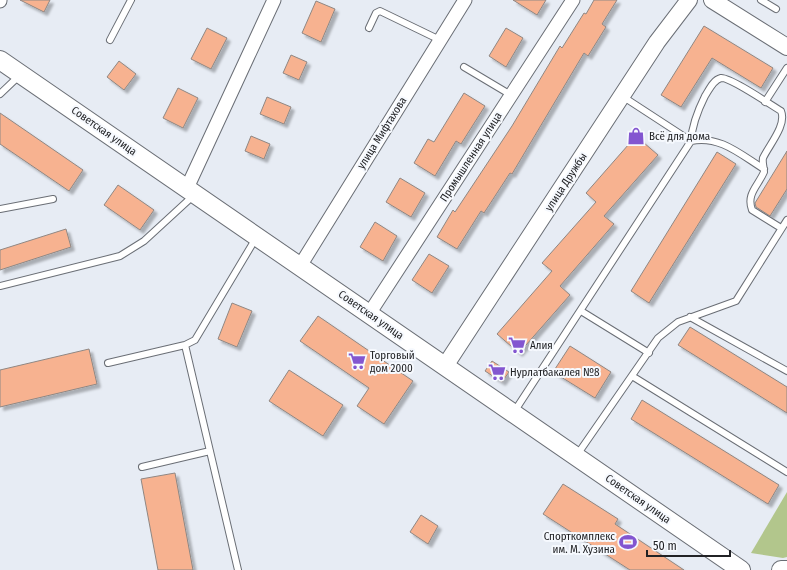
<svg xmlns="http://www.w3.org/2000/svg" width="787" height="570" viewBox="0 0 787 570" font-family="'Fira Sans Condensed',sans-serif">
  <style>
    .green { fill: #b2c68c }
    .building { fill: #f7b290; stroke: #8f8783; filter: url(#shadow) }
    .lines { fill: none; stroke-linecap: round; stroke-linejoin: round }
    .service-casing { stroke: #6a6e75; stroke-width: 8 }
    .minor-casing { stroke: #6a6e75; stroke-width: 15 }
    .tertiary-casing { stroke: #6a6e75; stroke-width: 18 }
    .secondary-casing { stroke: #6a6e75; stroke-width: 20 }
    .service { stroke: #fff; stroke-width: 6 }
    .minor { stroke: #fff; stroke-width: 13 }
    .tertiary { stroke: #fff; stroke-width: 16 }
    .secondary { stroke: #fff; stroke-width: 18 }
    .labels { text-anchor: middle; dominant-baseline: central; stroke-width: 4; stroke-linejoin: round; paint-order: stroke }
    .street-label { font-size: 11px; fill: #212225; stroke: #f6f9fe }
    .poi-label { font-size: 11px; fill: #212225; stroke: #f6f9fe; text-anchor: start }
  </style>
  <defs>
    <filter id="shadow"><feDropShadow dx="3.5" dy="3.5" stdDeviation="1" flood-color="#0004"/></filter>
  </defs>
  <rect width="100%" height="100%" fill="#e7ecf4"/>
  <path class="green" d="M 787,492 L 787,557 L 783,558 L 751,553 Z"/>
  <path class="building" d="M 20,0 L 50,0 L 44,12 Z
    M 513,0 L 546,0 L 537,15 Z
    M 594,0 L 617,0 L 602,24 L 606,27 L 588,56 L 584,53 L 512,174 L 510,173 L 484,213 L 481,211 L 457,249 L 437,237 L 453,210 L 455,212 L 512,126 L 560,46 L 562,48 L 584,13 L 586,14 Z
    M 316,1 L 335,9 L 321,42 L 302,33 Z
    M 704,26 L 773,68 L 761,88 L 712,58 L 681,107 L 661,95 Z
    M 207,28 L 227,38 L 211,69 L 191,59 Z
    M 506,28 L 523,38 L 506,67 L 489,56 Z
    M 291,55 L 307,62 L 299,80 L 283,73 Z
    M 119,61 L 136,74 L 124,90 L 107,77 Z
    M 178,88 L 198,98 L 183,128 L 163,118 Z
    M 464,93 L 485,106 L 461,144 L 456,141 L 435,176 L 414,163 L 428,139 L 434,142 Z
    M 267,97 L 291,107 L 284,124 L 260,114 Z
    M 0,113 L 83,170 L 69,191 L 0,144 Z
    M 251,136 L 270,144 L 264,159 L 245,151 Z
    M 636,136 L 658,155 L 604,216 L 614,224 L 560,286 L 570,295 L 519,353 L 497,334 L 552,271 L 542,263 L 596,202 L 586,193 Z
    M 787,151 L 787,189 L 770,216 L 756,207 L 755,203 Z
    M 717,152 L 736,164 L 649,303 L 631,291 Z
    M 400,178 L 425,193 L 411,217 L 386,202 Z
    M 118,185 L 154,210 L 140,230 L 104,205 Z
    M 375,222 L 397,236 L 383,261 L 360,247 Z
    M 66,229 L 71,247 L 0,270 L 0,250 Z
    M 429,254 L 449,266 L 432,293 L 412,280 Z
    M 232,303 L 252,311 L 237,347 L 218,339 Z
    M 318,316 L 413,381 L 384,424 L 357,406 L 369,388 L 300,341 Z
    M 690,327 L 787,387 L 787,413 L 678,345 Z
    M 570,346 L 611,372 L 595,398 L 553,372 Z
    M 89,349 L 97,384 L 0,407 L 0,370 Z
    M 492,361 L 509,372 L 502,382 L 485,371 Z
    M 289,370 L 343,405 L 323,436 L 269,401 Z
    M 642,400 L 779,485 L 768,504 L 631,419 Z
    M 175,473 L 193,570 L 158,570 L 141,479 Z
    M 563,484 L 618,519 L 615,524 L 684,570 L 630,570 L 543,514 Z
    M 421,515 L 438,526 L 428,544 L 410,532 Z"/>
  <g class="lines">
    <g class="service-casing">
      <path id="service" d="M 761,0 L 776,9
        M 369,28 L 376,13 L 380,11 L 440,40
        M 110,40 L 131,0
        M 464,67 L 511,95
        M 0,94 L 20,75
        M 765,102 L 787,68
        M 764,169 C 741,155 720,135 691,141 C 692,125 698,110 705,96 C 709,90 713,80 721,78 C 730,77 771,105 781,111 C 787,125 769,145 763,158 C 762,163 764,167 764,172 C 758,186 746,194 752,210 L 781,228
        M 0,209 L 53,199
        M 0,286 L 120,256 L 144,241 L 193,196
        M 581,311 L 649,353
        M 690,317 L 787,371
        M 185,345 L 238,570
        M 108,363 L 185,345 L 195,340 L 256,238
        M 632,376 L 787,472
        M 514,412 L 691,141 L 622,96
        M 577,455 L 658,338 L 678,322 L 736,301 L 787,220
        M 142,467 L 210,451"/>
    </g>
    <g class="minor-casing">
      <path id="minor" d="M 0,1 L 0,0
        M 187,188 L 274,0
        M 300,266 L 465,0
        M 369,314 L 573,0"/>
    </g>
    <g class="tertiary-casing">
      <path id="tertiary" d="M 712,0 L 787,47
        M 445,366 L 657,42 L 689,0"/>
    </g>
    <g class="secondary-casing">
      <path id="secondary" d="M 0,60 L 741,570
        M 781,570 L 787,570"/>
    </g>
    <use href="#service" class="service"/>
    <use href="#minor" class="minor"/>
    <use href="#tertiary" class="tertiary"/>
    <use href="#secondary" class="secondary"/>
  </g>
  <defs>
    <g id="shop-bare" transform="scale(1.38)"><path d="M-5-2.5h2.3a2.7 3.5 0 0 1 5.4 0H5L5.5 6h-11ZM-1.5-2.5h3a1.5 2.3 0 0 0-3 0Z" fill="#8356d0" stroke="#f6f9fe" stroke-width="2.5" paint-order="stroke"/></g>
    <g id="supermarket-bare" transform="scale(1.38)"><path d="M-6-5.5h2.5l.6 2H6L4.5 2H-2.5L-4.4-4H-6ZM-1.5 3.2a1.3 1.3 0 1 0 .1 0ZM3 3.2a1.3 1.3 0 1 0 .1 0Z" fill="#8356d0" stroke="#f6f9fe" stroke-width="2.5" paint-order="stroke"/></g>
    <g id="stadium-bare" transform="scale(1.38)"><path d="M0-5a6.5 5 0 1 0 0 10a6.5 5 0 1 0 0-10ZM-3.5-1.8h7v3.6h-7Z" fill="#8356d0" stroke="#f6f9fe" stroke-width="2.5" paint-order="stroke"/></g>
  </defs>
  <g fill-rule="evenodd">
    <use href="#shop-bare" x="636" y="136"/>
    <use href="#supermarket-bare" x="517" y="345"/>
    <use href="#supermarket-bare" x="357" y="361"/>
    <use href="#supermarket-bare" x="497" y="372"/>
    <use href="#stadium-bare" x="628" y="542"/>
  </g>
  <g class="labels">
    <g class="street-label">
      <text transform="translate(104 131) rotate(35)">Советская улица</text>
      <text transform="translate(382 133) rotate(-58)">улица Мифтахова</text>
      <text transform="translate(471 157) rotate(-57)">Промышленная улица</text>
      <text transform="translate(566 182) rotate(-57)">улица Дружбы</text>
      <text transform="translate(371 315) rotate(35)">Советская улица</text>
      <text transform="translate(638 499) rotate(35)">Советская улица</text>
    </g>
    <g class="poi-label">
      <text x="649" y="136">Всё для дома</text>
      <text x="530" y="345">Алия</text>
      <text x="370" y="355">Торговый<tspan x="370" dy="13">дом 2000</tspan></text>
      <text x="510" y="372">Нурлатбакалея №8</text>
      <text x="615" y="536" text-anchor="end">Спорткомплекс<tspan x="615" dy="13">им. М. Хузина</tspan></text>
    </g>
  </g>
  <path d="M647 550v6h83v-6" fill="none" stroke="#212225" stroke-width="2"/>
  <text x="653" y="550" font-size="12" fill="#212225" stroke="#f6f9fe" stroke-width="3" paint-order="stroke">50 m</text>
</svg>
